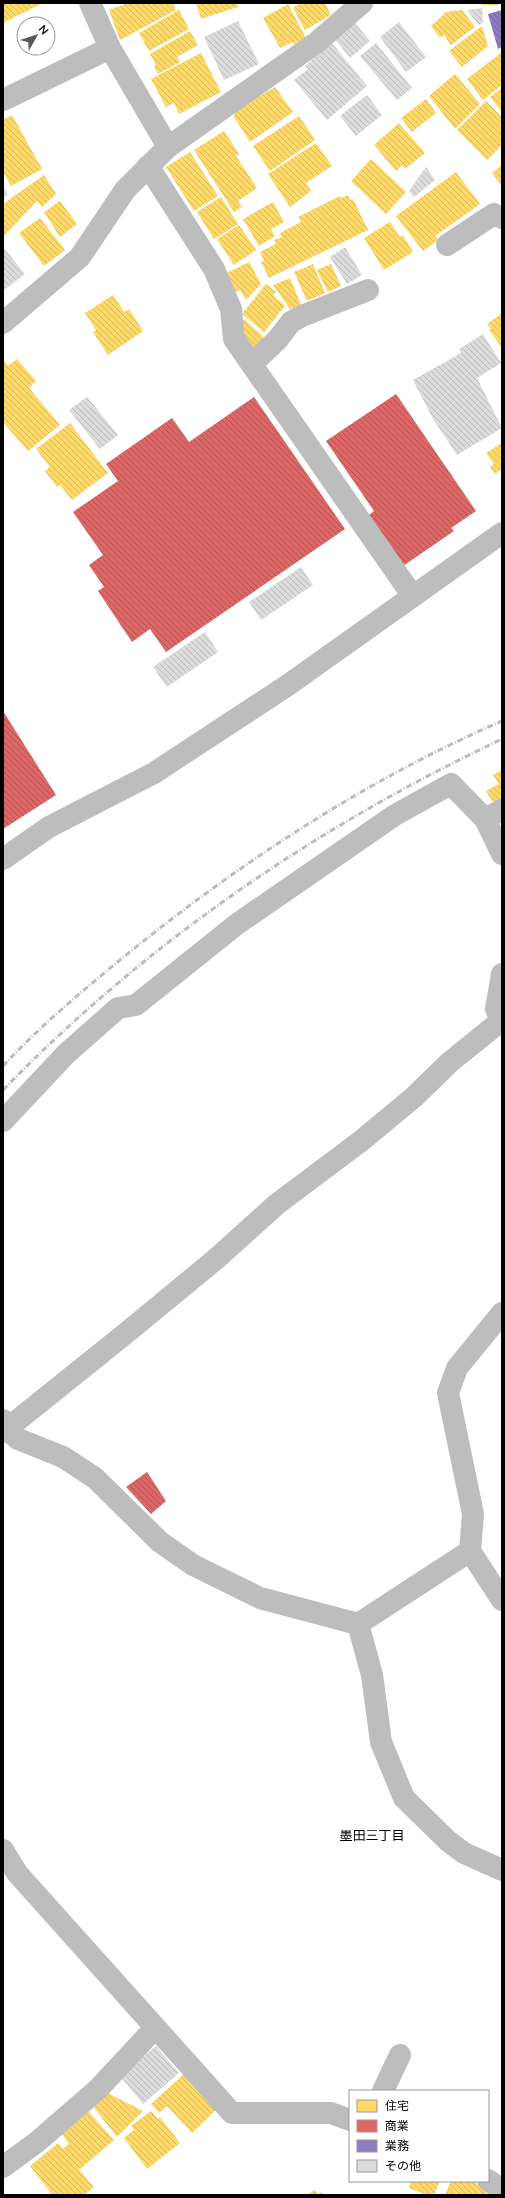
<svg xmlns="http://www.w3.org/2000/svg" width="505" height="2198" viewBox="0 0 505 2198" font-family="Mulish,'Noto Sans JP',sans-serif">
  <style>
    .homes { fill: url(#homes-back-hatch) }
    .shops { fill: url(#shops-back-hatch) }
    .offices { fill: url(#offices-back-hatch) }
    .building { fill: url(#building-back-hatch) }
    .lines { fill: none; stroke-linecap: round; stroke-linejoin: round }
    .street { stroke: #bdbdbd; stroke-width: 22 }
    .rail { stroke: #bdbdbd; stroke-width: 3; stroke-dasharray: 6 2 1 2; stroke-linecap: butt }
    .labels { text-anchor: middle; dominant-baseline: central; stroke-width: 4; stroke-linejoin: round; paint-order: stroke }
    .neighbourhood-label { font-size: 13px; fill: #000; stroke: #fff }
  </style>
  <defs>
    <pattern id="homes-back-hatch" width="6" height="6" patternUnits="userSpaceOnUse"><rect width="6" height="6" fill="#ffd966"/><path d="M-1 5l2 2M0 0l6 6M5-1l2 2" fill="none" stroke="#d9b857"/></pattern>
    <pattern id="shops-back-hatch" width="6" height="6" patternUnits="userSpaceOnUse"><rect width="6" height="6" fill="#e06666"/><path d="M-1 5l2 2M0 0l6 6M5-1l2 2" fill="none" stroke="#b35252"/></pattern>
    <pattern id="offices-back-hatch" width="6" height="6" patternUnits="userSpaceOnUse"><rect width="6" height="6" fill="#8e7cc3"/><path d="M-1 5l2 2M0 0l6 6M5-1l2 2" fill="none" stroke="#72639c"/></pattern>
    <pattern id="building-back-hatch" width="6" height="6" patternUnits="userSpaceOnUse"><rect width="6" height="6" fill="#dcdcdc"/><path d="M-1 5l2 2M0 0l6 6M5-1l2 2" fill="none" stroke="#bbb"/></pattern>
  </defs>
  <rect width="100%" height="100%" fill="#fff"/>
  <path class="homes" d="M 3,3 L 43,3 L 3,23 Z
    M 128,3 L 173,3 L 176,10 L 120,40 L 109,10 Z
    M 196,3 L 237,3 L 238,7 L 201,19 Z
    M 301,3 L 325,3 L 331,15 L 305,30 L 293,8 Z
    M 480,3 L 498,3 L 498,5 L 482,5 Z
    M 288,4 L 306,38 L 294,44 L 293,42 L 280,48 L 263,18 Z
    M 179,10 L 189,29 L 149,51 L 139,33 Z
    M 462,10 L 475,27 L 451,45 L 444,35 L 440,38 L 431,26 L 446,12 Z
    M 482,26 L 488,46 L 462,67 L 449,51 Z
    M 190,31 L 198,45 L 177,57 L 180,62 L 158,74 L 154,67 L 156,65 L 150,54 Z
    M 502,52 L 502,85 L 483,100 L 467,79 Z
    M 201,53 L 221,92 L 179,114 L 174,103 L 166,107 L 151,79 Z
    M 455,74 L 480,104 L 455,129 L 429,96 Z
    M 275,87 L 293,112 L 250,142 L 234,117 L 236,110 Z
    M 502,88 L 502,112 L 490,97 Z
    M 426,99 L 436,113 L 412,132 L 401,118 Z
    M 486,101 L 502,117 L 502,145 L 487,160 L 457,130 Z
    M 12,115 L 42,169 L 11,186 L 3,172 L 3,120 Z
    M 299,116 L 315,140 L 270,171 L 253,146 Z
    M 399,123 L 425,153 L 405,169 L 402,165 L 396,171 L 374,145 Z
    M 224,131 L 239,154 L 236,156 L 257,188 L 238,201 L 242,207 L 234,212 L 194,150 Z
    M 316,143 L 332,166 L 306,183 L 311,191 L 290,207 L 268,174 Z
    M 190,152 L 218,196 L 194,211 L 166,167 Z
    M 371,159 L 406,192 L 386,214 L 351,181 Z
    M 502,165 L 502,186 L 492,173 Z
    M 456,172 L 480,204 L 435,236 L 438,240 L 423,251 L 396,216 Z
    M 44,175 L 56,194 L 42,207 L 37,201 L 3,237 L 3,204 Z
    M 348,195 L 350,200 L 353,199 L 368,230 L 269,278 L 261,262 L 264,261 L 260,252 L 276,244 L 274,240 L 282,237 L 280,233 L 301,222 L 298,217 L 340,196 L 341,198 Z
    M 221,197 L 238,224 L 214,239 L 197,212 Z
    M 60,201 L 77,224 L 60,237 L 44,212 Z
    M 273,202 L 284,222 L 271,229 L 275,236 L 259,246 L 243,219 Z
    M 40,218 L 65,250 L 44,266 L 19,233 Z
    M 390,222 L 400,237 L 403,235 L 413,252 L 384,270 L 364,238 Z
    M 239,225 L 256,250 L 234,265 L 217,239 Z
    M 249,262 L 261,284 L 246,300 L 240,290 L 236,292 L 227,273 Z
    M 313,264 L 325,293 L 307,301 L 294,272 Z
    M 331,264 L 341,286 L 328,292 L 317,270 Z
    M 290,278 L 301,305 L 290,309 L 273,285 Z
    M 266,284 L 276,292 L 273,295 L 285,306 L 264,332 L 242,314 Z
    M 113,295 L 124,312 L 129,309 L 143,331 L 108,355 L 93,332 L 96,330 L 85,313 Z
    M 502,313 L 502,348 L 489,330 L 491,329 L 487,324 Z
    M 244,319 L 266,339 L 254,353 L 244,338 L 242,322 Z
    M 3,359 L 8,366 L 17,359 L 36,381 L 29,388 L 60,425 L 28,451 L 3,422 Z
    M 70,423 L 108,473 L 72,500 L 60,485 L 57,487 L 45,471 L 50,467 L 36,449 Z
    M 502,443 L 502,469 L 495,474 L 490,467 L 494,464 L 486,453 Z
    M 502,770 L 502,799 L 494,804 L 486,791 L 499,784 L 493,775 Z
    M 186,2072 L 218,2108 L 192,2133 L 167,2106 L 159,2113 L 151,2104 Z
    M 108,2093 L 143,2111 L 117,2137 L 92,2105 Z
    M 88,2111 L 114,2140 L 79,2170 L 94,2187 L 84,2195 L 49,2195 L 51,2193 L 30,2166 L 58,2143 L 63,2149 L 69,2144 L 61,2133 Z
    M 151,2111 L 158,2119 L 160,2117 L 180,2143 L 147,2169 L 124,2138 L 134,2130 L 131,2126 Z
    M 411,2181 L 440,2181 L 434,2195 L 426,2195 L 409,2188 Z
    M 451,2181 L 473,2181 L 487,2192 L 486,2195 L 445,2195 Z
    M 315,2190 L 318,2194 L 322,2192 L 323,2195 L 306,2195 Z"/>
  <path class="shops" d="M 396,394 L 476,511 L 451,528 L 454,531 L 403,566 L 368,516 L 374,511 L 326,441 Z
    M 254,397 L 345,529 L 166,652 L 150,629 L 132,642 L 98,591 L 104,587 L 89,565 L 103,555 L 73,512 L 118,481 L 106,464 L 172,418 L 189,442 Z
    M 3,711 L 56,795 L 3,829 Z
    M 147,1472 L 166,1501 L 151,1514 L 126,1487 Z"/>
  <path class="offices" d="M 502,10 L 502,47 L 498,49 L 488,14 Z"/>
  <path class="building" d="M 482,8 L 483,23 L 479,25 L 467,10 Z
    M 238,21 L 259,64 L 224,80 L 204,37 Z
    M 399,22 L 426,57 L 406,72 L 380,37 Z
    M 355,23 L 370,41 L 350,58 L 335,39 Z
    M 332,43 L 367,86 L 327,120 L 294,80 L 308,69 L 305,66 Z
    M 376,43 L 412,88 L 397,100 L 360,56 Z
    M 367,95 L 382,115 L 356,136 L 340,116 Z
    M 426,167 L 435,180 L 414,197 L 409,191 Z
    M 3,187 L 8,195 L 3,198 Z
    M 3,247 L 25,274 L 3,291 Z
    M 345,247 L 362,275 L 347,284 L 330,257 Z
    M 483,334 L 501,363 L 477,378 L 502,428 L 457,455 L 433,419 L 413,380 L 461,353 L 459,349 Z
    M 87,397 L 118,435 L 100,449 L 69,410 Z
    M 301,567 L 313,585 L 261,620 L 249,602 Z
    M 205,632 L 218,652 L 167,687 L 153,667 Z
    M 156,2046 L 179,2073 L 143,2104 L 120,2076 Z"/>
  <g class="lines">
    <path class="street" d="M 90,3 L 110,48 L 168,147
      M 3,100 L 110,48
      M 148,166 L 214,269 L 231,309 L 234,339 L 412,595
      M 447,245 L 494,214 L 502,218
      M 3,323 L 80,257 L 125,190 L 168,147 L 316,43 L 362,3
      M 252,364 L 278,339 L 291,322 L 302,316 L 368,290
      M 502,810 L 485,819 L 502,854
      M 3,859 L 49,827 L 154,773 L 288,685 L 502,533
      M 502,974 L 496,1009 L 502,1023
      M 3,1121 L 66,1054 L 118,1008 L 136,1005 L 237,924 L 395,815 L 451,784 L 485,819
      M 3,1420 L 7,1429 L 18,1439 L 63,1457 L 95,1478 L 160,1542 L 193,1565 L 260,1598 L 358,1624 L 372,1675 L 381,1742 L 404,1798 L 448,1841 L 464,1853 L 502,1870
      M 3,1432 L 125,1334 L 216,1259 L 277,1204 L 361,1141 L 414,1097 L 450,1062 L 502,1020
      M 470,1551 L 502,1600
      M 358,1624 L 470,1551 L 473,1514 L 448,1393 L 457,1368 L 502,1313
      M 3,1850 L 17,1873 L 232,2113 L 331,2113 L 350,2120
      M 383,2091 L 400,2055
      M 3,2167 L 37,2142 L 98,2089 L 155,2028
      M 488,2180 L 502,2190"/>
    <path class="rail" d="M 3,1066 C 42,1024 87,987 131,951 C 244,860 368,779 502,721
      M 3,1090 C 147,942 316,827 502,739"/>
  </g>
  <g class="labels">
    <g class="neighbourhood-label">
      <text x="372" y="1835">墨田三丁目</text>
    </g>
  </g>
  <rect width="505" height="2198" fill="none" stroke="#000000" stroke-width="8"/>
  <rect x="349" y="2090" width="140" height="92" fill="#ffffff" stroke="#999999"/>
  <rect x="357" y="2100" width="20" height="12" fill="#ffd966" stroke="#999999"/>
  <text x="385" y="2110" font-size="12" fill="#000000">住宅</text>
  <rect x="357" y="2120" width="20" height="12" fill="#e06666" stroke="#999999"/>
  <text x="385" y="2130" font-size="12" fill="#000000">商業</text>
  <rect x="357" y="2140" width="20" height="12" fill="#8e7cc3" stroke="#999999"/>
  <text x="385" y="2150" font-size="12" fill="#000000">業務</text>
  <rect x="357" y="2160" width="20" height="12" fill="#dcdcdc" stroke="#999999"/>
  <text x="385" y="2170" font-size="12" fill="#000000">その他</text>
  <g transform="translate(36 36) rotate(51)"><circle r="19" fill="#ffffff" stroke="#999999"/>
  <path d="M0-3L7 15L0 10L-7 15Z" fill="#595959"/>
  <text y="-6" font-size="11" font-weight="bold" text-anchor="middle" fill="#000000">N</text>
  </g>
</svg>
